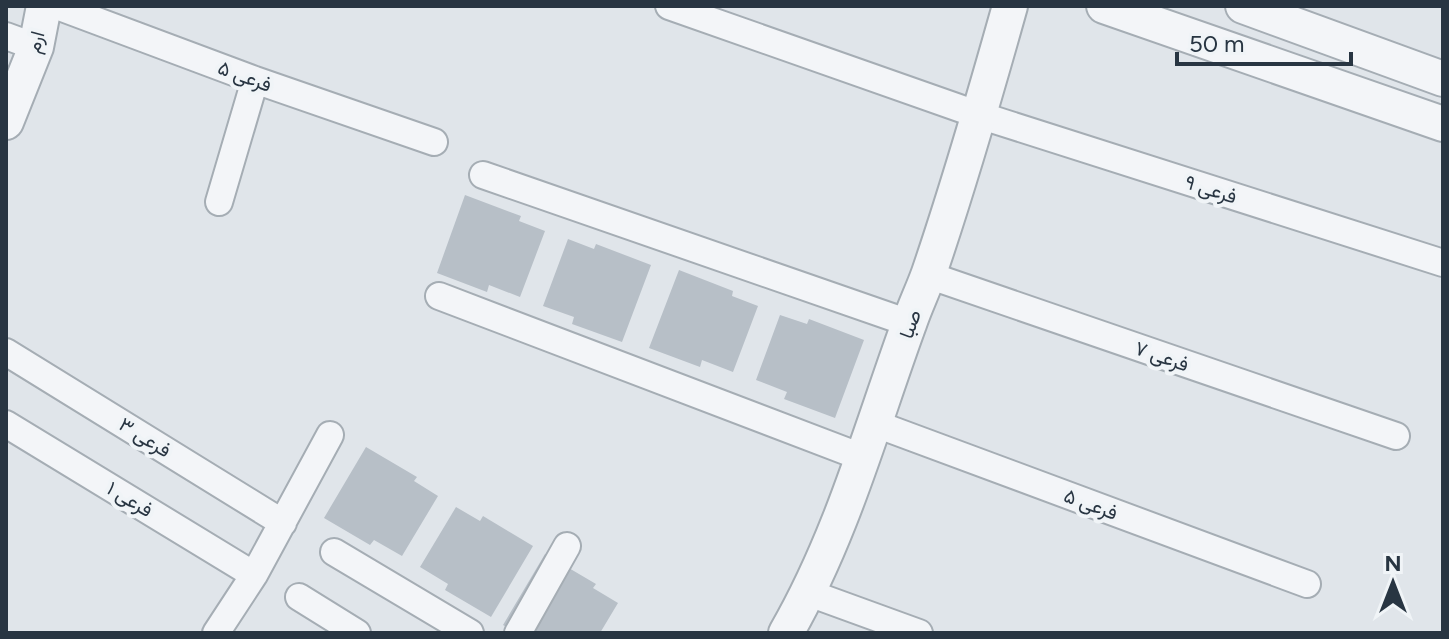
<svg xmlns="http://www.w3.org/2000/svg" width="1449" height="639" viewBox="0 0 1449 639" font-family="Figtree,Vazirmatn,sans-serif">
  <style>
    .building { fill: #b7bfc7 }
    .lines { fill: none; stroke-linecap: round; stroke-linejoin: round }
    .minor-casing { stroke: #a5adb4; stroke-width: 30 }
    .tertiary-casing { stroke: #a5adb4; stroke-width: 38 }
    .minor { stroke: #f3f5f8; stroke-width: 26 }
    .tertiary { stroke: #f3f5f8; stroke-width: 34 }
    .labels { text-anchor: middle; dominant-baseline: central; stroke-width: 8; stroke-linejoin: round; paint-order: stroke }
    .street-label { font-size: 20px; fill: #283542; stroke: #f0f4f7 }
  </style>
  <rect width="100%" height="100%" fill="#e0e5ea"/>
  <path class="building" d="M 465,195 L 521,216 L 519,221 L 545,231 L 520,297 L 489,285 L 487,292 L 437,273 Z
    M 568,239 L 594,249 L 596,244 L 651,265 L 622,342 L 572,324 L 574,317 L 543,306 Z
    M 679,270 L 733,291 L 732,296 L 758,306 L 733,372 L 702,360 L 700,367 L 649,348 Z
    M 780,315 L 807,324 L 809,319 L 864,340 L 835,418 L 784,399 L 787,392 L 756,380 Z
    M 366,447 L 417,477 L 414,481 L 438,496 L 402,556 L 374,540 L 370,545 L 324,518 Z
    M 456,507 L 480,521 L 483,516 L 533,546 L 491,617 L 445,590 L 448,584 L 420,567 Z
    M 545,554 L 596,584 L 593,588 L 618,603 L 600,633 L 516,633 L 503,625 Z"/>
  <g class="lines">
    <g class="minor-casing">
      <path id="minor" d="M 57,6 L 255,80 L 434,142
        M 669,6 L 979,115 L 1443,263
        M 6,36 L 36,47
        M 483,175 L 909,323
        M 219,202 L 255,80
        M 928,275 L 1396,436
        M 439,296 L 864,458
        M 6,352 L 283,523
        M 6,424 L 254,575
        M 876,424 L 1307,584
        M 334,552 L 470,633
        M 809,593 L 919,633
        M 299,597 L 357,633
        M 216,633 L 254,575 L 330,435
        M 518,633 L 567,546"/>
    </g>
    <g class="tertiary-casing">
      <path id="tertiary" d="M 1104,6 L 1443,124
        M 1243,6 L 1443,79
        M 6,122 L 36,47 L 44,6
        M 786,633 C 842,536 871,428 909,324 C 915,306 923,290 929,273 C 959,185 985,95 1010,6"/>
    </g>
    <use href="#minor" class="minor"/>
    <use href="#tertiary" class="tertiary"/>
  </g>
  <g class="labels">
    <g class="street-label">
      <text transform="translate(35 42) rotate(-75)">ارم</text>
      <text transform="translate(245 76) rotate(20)">فرعی ۵</text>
      <text transform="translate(1211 189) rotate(18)">فرعی ۹</text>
      <text transform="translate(910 324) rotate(-70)">صبا</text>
      <text transform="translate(1162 356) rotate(19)">فرعی ۷</text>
      <text transform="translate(145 437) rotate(32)">فرعی ۳</text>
      <text transform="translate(130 499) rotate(31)">فرعی ۱</text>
      <text transform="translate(1091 504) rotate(20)">فرعی ۵</text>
    </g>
  </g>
  <rect width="1449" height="639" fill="none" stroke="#283542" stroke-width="16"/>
  <g transform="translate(1393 583)" stroke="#f0f4f7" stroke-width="6" paint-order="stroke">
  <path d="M0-6L14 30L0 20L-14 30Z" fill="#283542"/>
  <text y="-12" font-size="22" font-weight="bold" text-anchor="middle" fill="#283542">N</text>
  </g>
  <path d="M1177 52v12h174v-12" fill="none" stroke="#283542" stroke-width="4"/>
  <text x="1189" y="52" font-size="24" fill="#283542" stroke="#f0f4f7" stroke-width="6" paint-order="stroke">50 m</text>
</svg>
